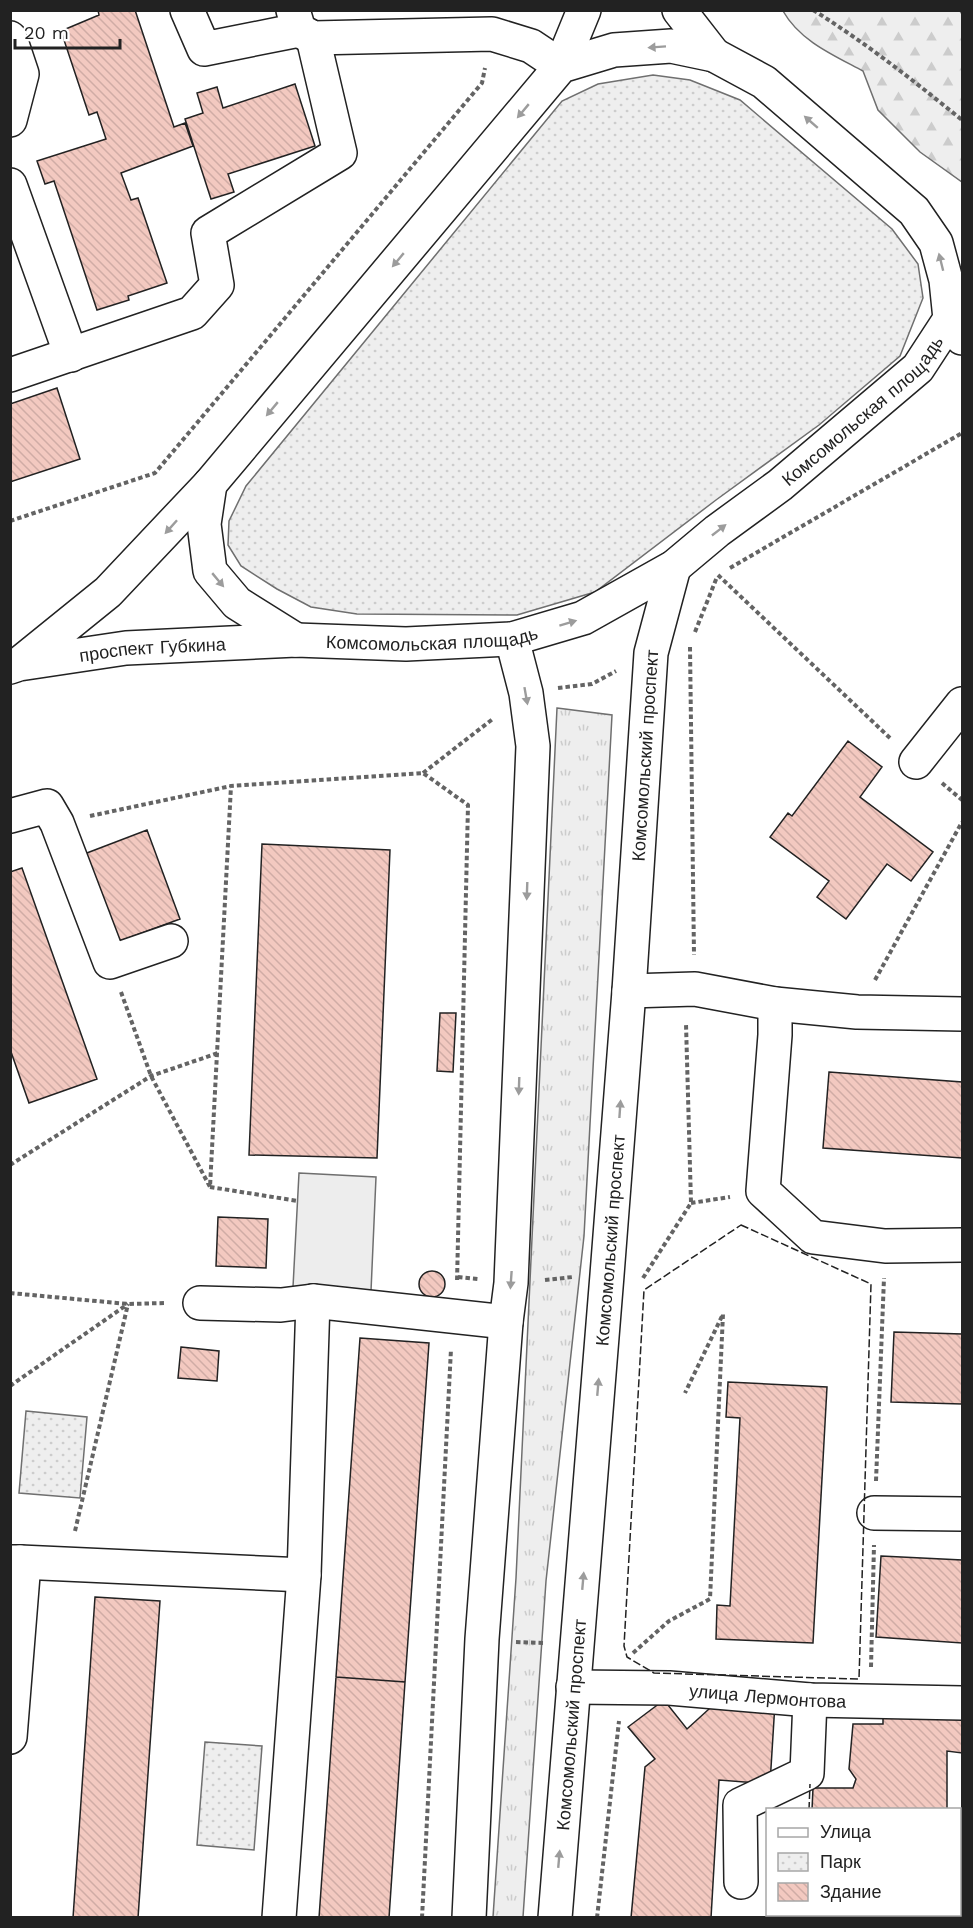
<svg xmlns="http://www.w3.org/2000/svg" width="973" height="1928" viewBox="0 0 973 1928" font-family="'Work Sans',sans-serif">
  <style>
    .grass { fill: url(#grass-tufts); stroke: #6f6f6f; stroke-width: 1.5 }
    .forest { fill: url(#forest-firs); stroke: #6f6f6f; stroke-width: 1.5 }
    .park { fill: url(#park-dots); stroke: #6f6f6f; stroke-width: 1.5 }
    .parking { fill: #ededed; stroke: #6f6f6f; stroke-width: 1.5 }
    .building { fill: url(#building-back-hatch); stroke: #222; stroke-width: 1.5 }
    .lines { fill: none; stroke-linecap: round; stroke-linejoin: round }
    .minor-casing { stroke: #222; stroke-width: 36 }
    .major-casing { stroke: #222; stroke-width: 36 }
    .path { stroke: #646464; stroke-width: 4; stroke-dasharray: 4.5 3; stroke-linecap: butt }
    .minor { stroke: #fff; stroke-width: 33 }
    .major { stroke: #fff; stroke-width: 33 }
    .fence { stroke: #222; stroke-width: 1.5; stroke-dasharray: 8 3; stroke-linecap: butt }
    .oneway { fill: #9c9c9c }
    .labels { text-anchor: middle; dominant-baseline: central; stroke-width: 4.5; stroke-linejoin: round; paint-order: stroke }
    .street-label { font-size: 18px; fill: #222; stroke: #fff }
  </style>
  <defs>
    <pattern id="grass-tufts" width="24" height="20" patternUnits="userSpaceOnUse" patternTransform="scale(1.5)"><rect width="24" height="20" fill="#eee"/><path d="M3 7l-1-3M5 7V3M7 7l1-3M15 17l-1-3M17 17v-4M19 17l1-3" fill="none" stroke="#ccc"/></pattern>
    <pattern id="forest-firs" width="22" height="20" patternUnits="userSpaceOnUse" patternTransform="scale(1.5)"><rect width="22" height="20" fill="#eee"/><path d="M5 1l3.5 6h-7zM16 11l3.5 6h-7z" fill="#ccc"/></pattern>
    <pattern id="park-dots" width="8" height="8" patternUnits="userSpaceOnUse" patternTransform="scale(1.5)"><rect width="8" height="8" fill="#eee"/><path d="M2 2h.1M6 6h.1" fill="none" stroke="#ccc" stroke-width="1.8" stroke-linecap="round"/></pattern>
    <pattern id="building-back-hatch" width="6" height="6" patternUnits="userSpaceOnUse" patternTransform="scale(1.5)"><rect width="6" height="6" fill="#f3c9c0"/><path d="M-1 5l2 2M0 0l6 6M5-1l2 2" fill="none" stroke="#d0aca5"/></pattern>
  </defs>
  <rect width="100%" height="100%" fill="#fff"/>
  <path class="grass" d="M 557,708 L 612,715 L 584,1236 L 546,1581 L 523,1917 L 493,1917 L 516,1578 Z"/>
  <path class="forest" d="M 783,11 L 960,11 L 962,14 L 962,182 L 920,152 L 878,110 L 863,71 C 833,55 800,41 783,11 Z"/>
  <path class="park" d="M 653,75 L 690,80 L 740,100 L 892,229 L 918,264 L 923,298 L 900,356 L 819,425 L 716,500 L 595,592 L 517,615 L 357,614 L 311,607 L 277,589 L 241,566 L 228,545 L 229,521 L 246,486 L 562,101 L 598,84 Z
    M 26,1411 L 87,1417 L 80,1498 L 19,1493 Z
    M 205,1742 L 262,1746 L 254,1850 L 197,1845 Z"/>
  <path class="parking" d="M 299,1173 L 376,1177 L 371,1291 L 293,1287 Z"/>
  <path class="building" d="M 98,10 L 135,10 L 174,127 L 185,123 L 193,146 L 121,173 L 131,200 L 138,198 L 167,283 L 128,296 L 129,300 L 97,310 L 54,181 L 45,184 L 37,161 L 106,139 L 97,112 L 89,115 L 61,31 L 99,15 Z
    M 295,84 L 315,146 L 228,174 L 234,192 L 211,199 L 185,119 L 203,113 L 197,93 L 217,87 L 223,108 Z
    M 57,388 L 80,459 L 10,482 L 10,404 Z
    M 848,741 L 882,767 L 860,797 L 933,852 L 911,881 L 887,864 L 846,919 L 817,897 L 829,881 L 770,837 L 788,813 L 792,816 Z
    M 147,830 L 180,919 L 112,944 L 79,856 Z
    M 262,844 L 390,850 L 377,1158 L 249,1155 Z
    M 22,868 L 97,1079 L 29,1103 L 10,1049 L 10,872 Z
    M 440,1013 L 456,1013 L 453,1072 L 437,1071 Z
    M 829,1072 L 962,1082 L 962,1158 L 823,1148 Z
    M 218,1217 L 268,1219 L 266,1268 L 216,1266 Z
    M419 1284a13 13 0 1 1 26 0a13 13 0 1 1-26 0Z
    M 894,1332 L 962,1334 L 962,1404 L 891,1402 Z
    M 360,1338 L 429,1343 L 405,1682 L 336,1677 Z
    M 181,1347 L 219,1351 L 217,1381 L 178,1378 Z
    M 728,1382 L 827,1387 L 813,1643 L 716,1639 L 717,1605 L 730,1606 L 740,1418 L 726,1417 Z
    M 881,1556 L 962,1560 L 962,1643 L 876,1637 Z
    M 95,1597 L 160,1601 L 138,1918 L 73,1918 Z
    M 336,1677 L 405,1682 L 389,1918 L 319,1918 Z
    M 720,1699 L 775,1703 L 770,1784 L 719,1780 L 711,1918 L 631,1918 L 645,1767 L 655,1759 L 628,1727 L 664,1700 L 687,1729 Z
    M 883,1717 L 962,1717 L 962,1753 L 947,1751 L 947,1810 L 812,1810 L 813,1788 L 853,1788 L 856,1779 L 849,1769 L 853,1724 L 883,1724 Z"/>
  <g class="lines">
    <g class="minor-casing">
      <g id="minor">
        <path d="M 187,10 L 204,49 L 299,30"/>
        <path d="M 293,10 L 299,30 L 313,38 L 492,34 L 531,46 L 561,66"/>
        <path d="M 10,38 L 22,74 L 10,120"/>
        <path d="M 10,185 L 71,355"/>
        <path d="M 950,319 L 962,338"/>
        <path d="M 10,375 L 192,313 L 217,285 L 208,233 L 340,153 L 313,38"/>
        <path d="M 916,762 L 962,704"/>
        <path d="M 10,816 L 47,806 L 57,823 L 110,962 L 171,941"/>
        <path d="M 629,991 L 695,989 L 775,1004 L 857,1012 L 962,1014"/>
        <path d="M 775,1004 L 775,1035 L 763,1191 L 813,1237 L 885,1246 L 962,1245"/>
        <path d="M 200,1303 L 281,1305 L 313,1301 L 506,1322"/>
        <path d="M 874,1513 L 962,1514"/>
        <path d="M 10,1562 L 20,1562 L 23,1575 L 10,1737"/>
        <path d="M 20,1562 L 304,1575"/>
        <path id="s1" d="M 573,1687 L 669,1688 L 810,1700 L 962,1703"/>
        <path d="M 741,1882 L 740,1805 L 807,1773 L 810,1700"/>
        <path d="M 279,1918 L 304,1575 L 313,1301"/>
      </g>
    </g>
    <g class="major-casing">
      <g id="major">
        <path d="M 679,10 L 714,55"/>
        <path d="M 561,66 L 584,10"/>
        <path d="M 210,484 L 204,524 L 210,571 L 237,603 L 296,640"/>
        <path id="s2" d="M 10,667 L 19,664 L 126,648 L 296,640 L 406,644 L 512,639 L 583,618 L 674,567 L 717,531 L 780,485 L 918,368 L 950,319 L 946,280 L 936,243 L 914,211 L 764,82 L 714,55 L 671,46 L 614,50 L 561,66 L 210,484 L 108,592 L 19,664"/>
        <path d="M 469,1918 L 482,1639 L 506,1322 L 511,1283 L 533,746 L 526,693 L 512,639"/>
        <path id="s3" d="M 555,1918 L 607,1275 L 629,991 L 651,653 L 674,567"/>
      </g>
    </g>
    <path class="path" d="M 813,10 C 866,43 914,81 962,120
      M 10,521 L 155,473 L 482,83 L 485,68
      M 730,568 L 962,433
      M 718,575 L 891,739
      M 695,632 L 717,577
      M 690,647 L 694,955
      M 558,688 L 592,684 L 616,671
      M 423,773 L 494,718
      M 942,783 L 962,800
      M 90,816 L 231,786 L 423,773 L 468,805 L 457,1282
      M 875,980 L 962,822
      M 121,992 L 151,1076 L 210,1187 L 231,786
      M 10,1165 L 151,1076 L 218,1053
      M 210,1187 L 298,1201
      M 691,1203 L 730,1197
      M 458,1277 L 478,1279
      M 643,1278 L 691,1203 L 686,1024
      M 545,1280 L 573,1277
      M 10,1293 L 128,1304 L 166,1303
      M 10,1386 L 128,1304
      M 876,1481 L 884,1278
      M 75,1531 L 128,1304
      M 516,1642 L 545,1643
      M 633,1653 L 669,1621 L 710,1599 L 723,1314 L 685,1393
      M 871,1667 L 874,1545
      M 422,1918 L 451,1349
      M 597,1918 L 619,1721"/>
    <use href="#minor" class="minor"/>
    <use href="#major" class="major"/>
    <path class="fence" d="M 741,1225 L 871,1284 L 859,1679 L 654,1673 L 627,1657 L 624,1646 L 644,1290 Z
      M 809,1810 L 810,1784
      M 808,1918 L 808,1914"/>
  </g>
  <defs><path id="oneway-solid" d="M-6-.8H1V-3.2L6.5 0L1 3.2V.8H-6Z" transform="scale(1.5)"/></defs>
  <g class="oneway">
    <use href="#oneway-solid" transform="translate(657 47) rotate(176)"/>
    <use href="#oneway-solid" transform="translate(523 111) rotate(130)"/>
    <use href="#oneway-solid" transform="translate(811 122) rotate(-139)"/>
    <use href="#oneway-solid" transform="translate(398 260) rotate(130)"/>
    <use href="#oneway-solid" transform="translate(941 262) rotate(-104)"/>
    <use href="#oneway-solid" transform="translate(272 409) rotate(130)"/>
    <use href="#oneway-solid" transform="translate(171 527) rotate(132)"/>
    <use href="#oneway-solid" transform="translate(719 530) rotate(-38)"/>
    <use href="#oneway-solid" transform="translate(218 580) rotate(50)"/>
    <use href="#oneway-solid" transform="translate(568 623) rotate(-17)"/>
    <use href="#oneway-solid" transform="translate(526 696) rotate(80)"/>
    <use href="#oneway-solid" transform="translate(527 891) rotate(92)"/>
    <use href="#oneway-solid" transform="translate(519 1086) rotate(92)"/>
    <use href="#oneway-solid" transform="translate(620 1109) rotate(-86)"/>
    <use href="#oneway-solid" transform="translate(511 1280) rotate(94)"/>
    <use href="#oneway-solid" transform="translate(598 1387) rotate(-85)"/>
    <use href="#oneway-solid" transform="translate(583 1581) rotate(-85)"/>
    <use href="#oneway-solid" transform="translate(559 1859) rotate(-85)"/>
  </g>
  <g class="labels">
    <g class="street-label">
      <text stroke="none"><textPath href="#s2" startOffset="928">Комсомольская площадь</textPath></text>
      <text stroke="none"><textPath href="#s2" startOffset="424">Комсомольская площадь</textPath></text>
      <text stroke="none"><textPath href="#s2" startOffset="144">проспект Губкина</textPath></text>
      <text stroke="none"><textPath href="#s3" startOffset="1166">Комсомольский проспект</textPath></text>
      <text stroke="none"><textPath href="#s3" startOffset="680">Комсомольский проспект</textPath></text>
      <text stroke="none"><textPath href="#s1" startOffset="195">улица Лермонтова</textPath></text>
      <text stroke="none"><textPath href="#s3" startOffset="194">Комсомольский проспект</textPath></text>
    </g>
  </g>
  <rect width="973" height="1928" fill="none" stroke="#222222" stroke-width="24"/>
  <rect x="766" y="1808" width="195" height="108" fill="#ffffff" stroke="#a7a7a7" stroke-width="1.5"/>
  <rect x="778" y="1828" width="30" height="9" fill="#ffffff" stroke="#a7a7a7" stroke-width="1.5"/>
  <text x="820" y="1838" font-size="18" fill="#222222">Улица</text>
  <rect x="778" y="1853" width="30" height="18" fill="url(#park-dots)" stroke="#a7a7a7" stroke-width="1.5"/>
  <text x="820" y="1868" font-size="18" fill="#222222">Парк</text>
  <rect x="778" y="1883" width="30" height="18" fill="url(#building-back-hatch)" stroke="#a7a7a7" stroke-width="1.5"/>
  <text x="820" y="1898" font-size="18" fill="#222222">Здание</text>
  <path d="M15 39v9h105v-9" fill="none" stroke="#222222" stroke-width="3"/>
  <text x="24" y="39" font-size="18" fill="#222222" stroke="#ffffff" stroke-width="4.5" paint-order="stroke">20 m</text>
</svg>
